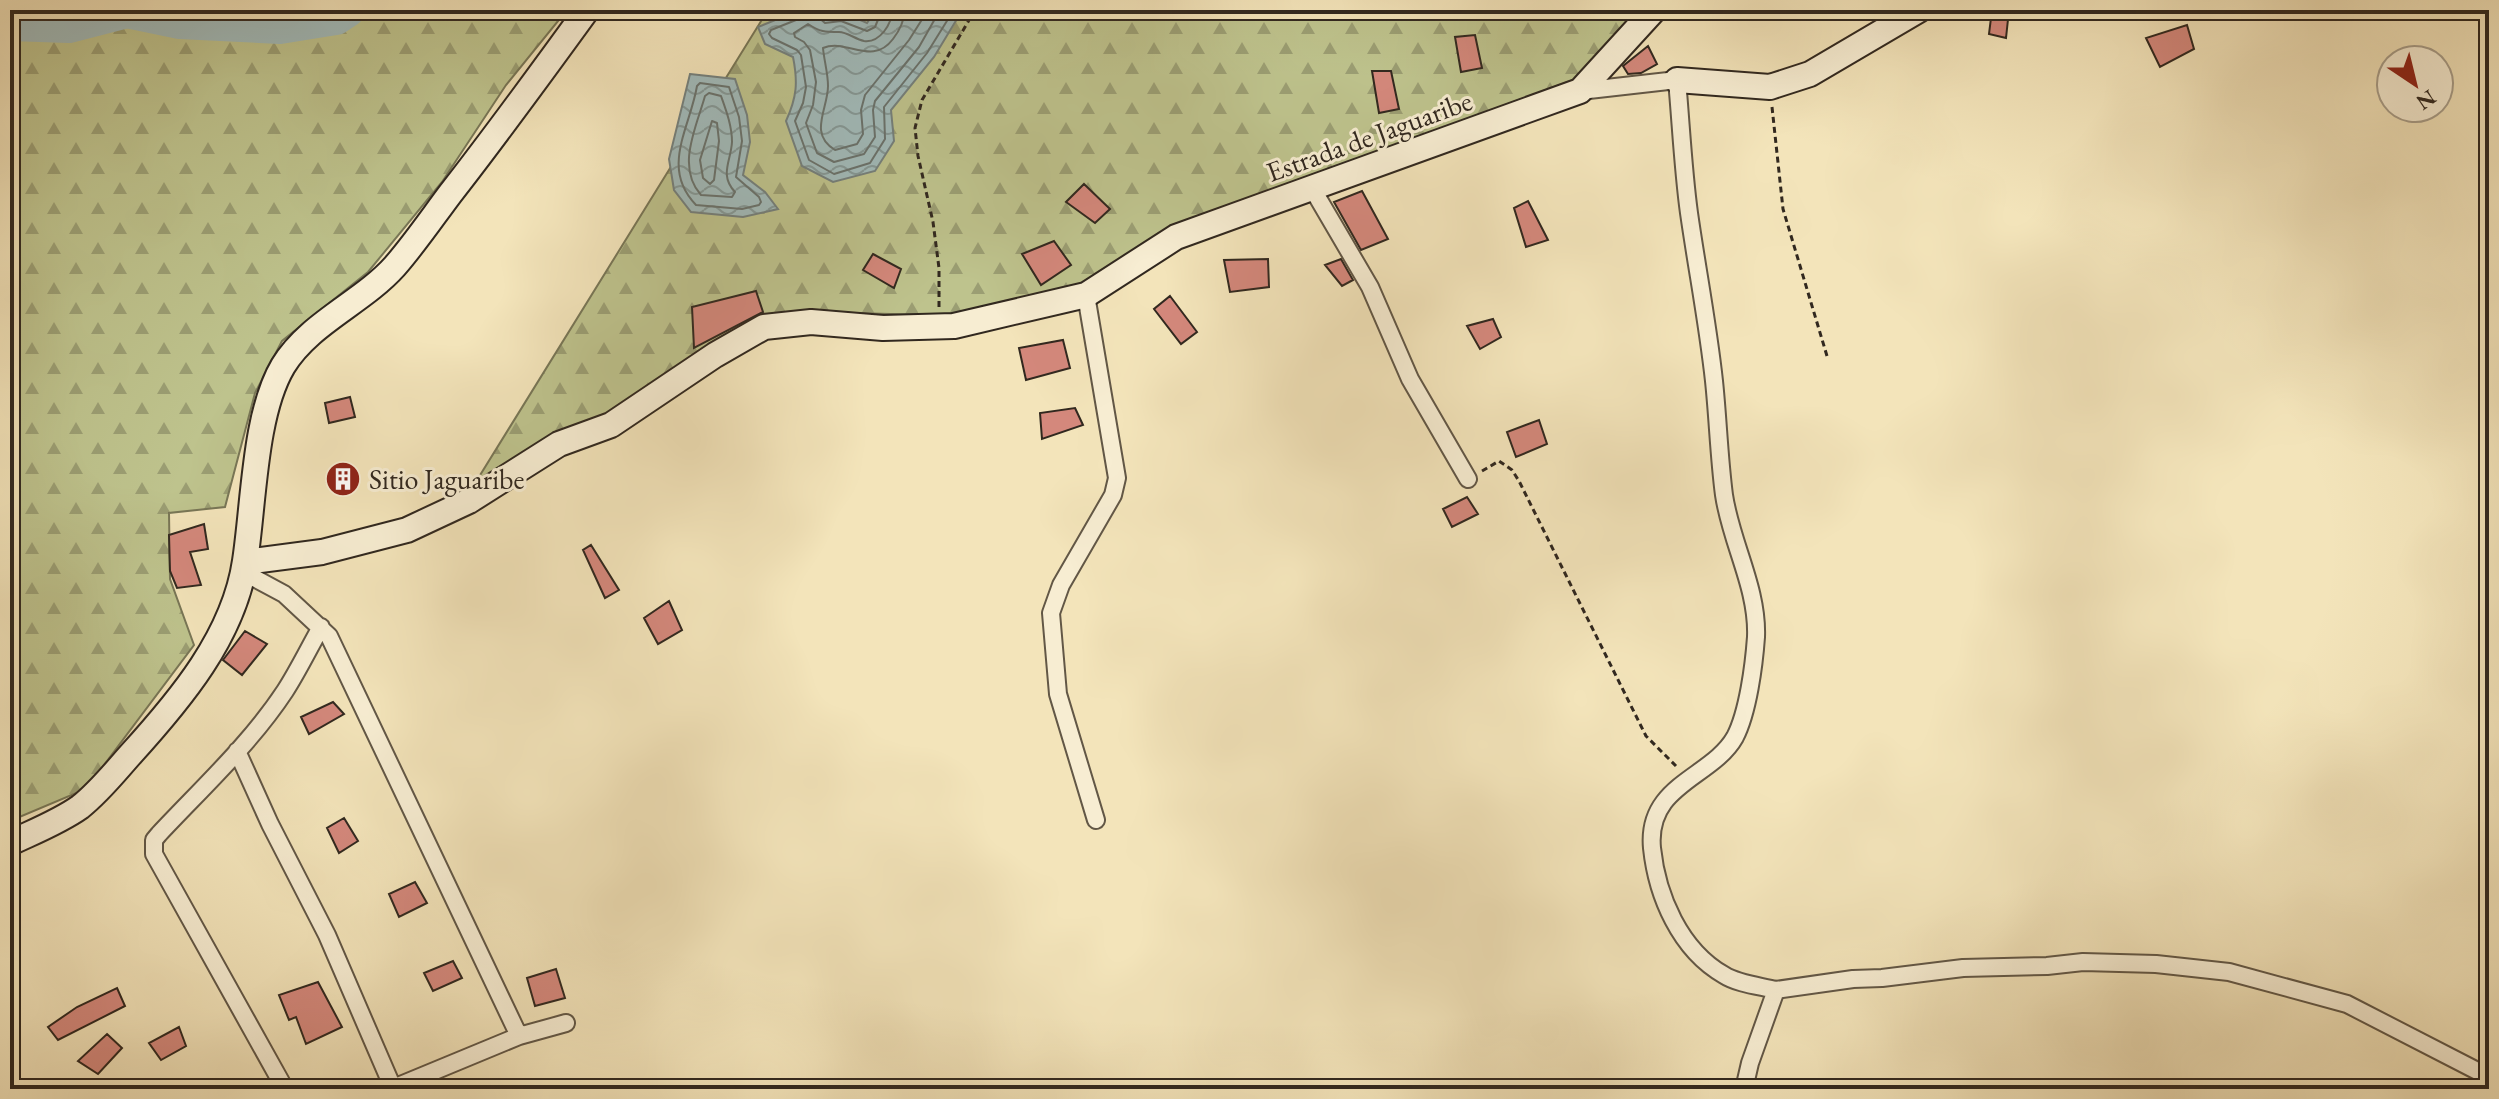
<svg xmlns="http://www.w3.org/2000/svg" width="2499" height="1099" viewBox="0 0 2499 1099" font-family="'EB Garamond',serif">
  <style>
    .forest { fill: url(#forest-firs); stroke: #787656; stroke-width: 2 }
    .water { fill: url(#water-waves); stroke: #74807d; stroke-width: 2 }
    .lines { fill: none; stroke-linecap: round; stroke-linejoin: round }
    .shore { stroke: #69726d; stroke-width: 2 }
    .river { stroke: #a1bbbb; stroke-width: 34 }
    .building { fill: #d4887c; stroke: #31281f; stroke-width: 2 }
    .street-casing { stroke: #625746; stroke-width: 20 }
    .secondary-casing { stroke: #31281f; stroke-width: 28 }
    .path { stroke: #31281f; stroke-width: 3; stroke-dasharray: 6 4; stroke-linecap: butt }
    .street { stroke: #f7edd2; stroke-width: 16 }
    .secondary { stroke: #f7edd2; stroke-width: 24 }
    .labels { text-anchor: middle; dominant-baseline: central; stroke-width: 6; stroke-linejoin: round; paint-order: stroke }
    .street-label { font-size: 28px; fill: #31281f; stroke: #f7edd2 }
    .poi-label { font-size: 28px; fill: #31281f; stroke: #f7edd2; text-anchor: start }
  </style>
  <defs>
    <pattern id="forest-firs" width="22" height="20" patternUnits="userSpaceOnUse" patternTransform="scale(2)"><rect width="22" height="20" fill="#bec38d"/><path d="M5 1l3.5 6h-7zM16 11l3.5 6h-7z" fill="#9b9e73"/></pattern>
    <pattern id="water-waves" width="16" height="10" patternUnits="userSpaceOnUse" patternTransform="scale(2)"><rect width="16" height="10" fill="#a1bbbb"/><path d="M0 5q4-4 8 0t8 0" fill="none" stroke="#849897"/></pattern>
  </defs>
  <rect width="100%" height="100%" fill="#f3e4ba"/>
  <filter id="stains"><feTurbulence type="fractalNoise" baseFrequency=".0025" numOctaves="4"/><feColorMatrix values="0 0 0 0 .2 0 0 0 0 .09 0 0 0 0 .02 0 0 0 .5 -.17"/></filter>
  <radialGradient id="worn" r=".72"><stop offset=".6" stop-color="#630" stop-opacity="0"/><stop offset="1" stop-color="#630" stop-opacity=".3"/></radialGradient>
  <path class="forest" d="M 10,10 L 567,10 L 506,85 L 442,182 L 368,272 L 282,341 L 255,393 L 225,507 L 169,513 L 170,579 L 194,645 L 86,789 L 10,821 Z
    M 768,10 L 1638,10 L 1584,76 L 1221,210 L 1087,286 L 998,311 L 928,315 L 816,312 L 625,406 L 469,493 Z"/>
  <path class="water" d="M 800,10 L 817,10 L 829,16 L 842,12 L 867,23 L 876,10 L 954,10 L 960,14 L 934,57 L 891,110 L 894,141 L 875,171 L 833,182 L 802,166 L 786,121 C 797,97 798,82 793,57 L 765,44 L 758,27 Z
    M 690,74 L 735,79 L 747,115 L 750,142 L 743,175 L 765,192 L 778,209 L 743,217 L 691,212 L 674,190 L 669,159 Z"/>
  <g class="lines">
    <path class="shore" d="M 799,10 L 796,20 L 771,30 L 769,34 L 772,38 L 797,50 L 801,55 L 806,87 L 803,103 L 795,121 L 809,160 L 834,174 L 870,163 L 885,139 L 884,107 L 927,53 L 950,16 L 951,10
      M 816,10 L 818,17 L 825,23 L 841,21 L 867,31 L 875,27 L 882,10
      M 892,10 C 892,24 880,43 864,41 C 855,39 847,32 839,32 C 825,32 820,32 808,24 L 794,33 L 795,37 L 804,42 L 810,50 L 816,82 L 813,105 L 806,123 L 817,153 L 834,162 L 864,154 L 875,137 L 873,110 L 875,101 L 919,47 L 940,10
      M 905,10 C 904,22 900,30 893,39 C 872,67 847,38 823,48 C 824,60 828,73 828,86 C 828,109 808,134 835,150 L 857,144 L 863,134 L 861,110 L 865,95 L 909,40 L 928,10
      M 700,83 L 729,87 L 739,117 L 742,141 L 736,177 L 759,197 L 761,202 L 759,205 L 742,209 L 696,205 C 660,168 690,128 697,86 Z
      M 709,93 L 721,96 C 726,110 732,126 732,142 C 731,161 719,175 735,192 L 732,197 L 701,195 C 676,167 696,128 705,96 Z
      M 712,121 L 717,123 L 719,141 L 714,180 L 710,184 L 703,178 L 700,160 Z"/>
    <path class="river" d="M 10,24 L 69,26 L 127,11 L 180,22 L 280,27 L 336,18 L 348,10"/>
  </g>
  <path class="building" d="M 1992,10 L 2009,10 L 2006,38 L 1989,34 Z
    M 2187,25 L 2194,49 L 2160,67 L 2146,38 Z
    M 1475,35 L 1482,68 L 1461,72 L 1455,37 Z
    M 1648,46 L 1657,64 L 1641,73 L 1628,74 L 1623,66 Z
    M 1372,71 L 1391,71 L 1399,109 L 1379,113 Z
    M 1084,184 L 1110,209 L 1095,223 L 1066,202 Z
    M 1362,191 L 1388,239 L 1361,250 L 1334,202 Z
    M 1528,201 L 1548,240 L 1526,247 L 1514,208 Z
    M 1054,241 L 1071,265 L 1041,285 L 1022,254 Z
    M 873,254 L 901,269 L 894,288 L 863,270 Z
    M 1268,259 L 1269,287 L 1230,292 L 1224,260 Z
    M 1341,259 L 1353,280 L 1342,286 L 1325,265 Z
    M 756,291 L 763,312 L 694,348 L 692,307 Z
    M 1170,296 L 1197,332 L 1181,344 L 1154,309 Z
    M 1493,319 L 1501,337 L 1480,349 L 1467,326 Z
    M 1063,340 L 1070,368 L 1026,380 L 1019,348 Z
    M 350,397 L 355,417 L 329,423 L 325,403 Z
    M 1075,408 L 1083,425 L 1042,439 L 1040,413 Z
    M 1539,420 L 1547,444 L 1516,457 L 1507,432 Z
    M 338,464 L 358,476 L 346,493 L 327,482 Z
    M 1467,497 L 1478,514 L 1452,527 L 1443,509 Z
    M 204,524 L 208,549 L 190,552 L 201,585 L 177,588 L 170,571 L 169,535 Z
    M 591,545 L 619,590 L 605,598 L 583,550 Z
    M 669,601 L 682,630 L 658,644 L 644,618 Z
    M 245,631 L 267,644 L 242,675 L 223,660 Z
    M 333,702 L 344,714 L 309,734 L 301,717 Z
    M 344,818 L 358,841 L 339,853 L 327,828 Z
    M 415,882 L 427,903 L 399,917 L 389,894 Z
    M 453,961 L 462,978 L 433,991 L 424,973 Z
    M 556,969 L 565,998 L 535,1006 L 527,978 Z
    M 318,982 L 342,1027 L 306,1044 L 296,1017 L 289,1020 L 279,995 Z
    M 117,988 L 125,1006 L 58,1040 L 48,1027 L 77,1007 Z
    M 179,1027 L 186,1046 L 161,1060 L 149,1043 Z
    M 107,1034 L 122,1048 L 98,1074 L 78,1061 Z"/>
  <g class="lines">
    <g class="street-casing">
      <path id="street" d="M 1580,91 L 1677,80 C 1681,124 1683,169 1689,213 C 1697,269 1708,325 1714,381 C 1718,419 1719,457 1724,495 C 1731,543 1758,588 1756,637 C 1754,665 1748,712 1735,737 C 1712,778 1646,784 1652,848 C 1657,896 1680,950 1724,975 C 1738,984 1760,986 1776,990 L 1750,1063 L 1744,1089
        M 1312,188 L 1370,287 L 1410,379 L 1468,479
        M 1086,295 L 1117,478 L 1113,495 L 1061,585 L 1051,613 L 1058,694 L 1096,820
        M 243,572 L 284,594 L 329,636 L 519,1036
        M 237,751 L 270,824 L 327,935 L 393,1088
        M 1776,990 L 1853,979 L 1882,978 L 1963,968 L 2047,966 L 2083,962 L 2156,964 L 2229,972 L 2347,1004 L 2489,1077
        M 285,1089 L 154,854 L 154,840 L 159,834 C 202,788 250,744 285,691 C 298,671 309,648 321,627
        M 391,1089 L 519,1036 L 566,1023"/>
    </g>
    <g class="secondary-casing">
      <path id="secondary" d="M 1677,80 L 1770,87 L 1810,74 L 1919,10
        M 245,562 L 322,552 L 407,530 L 469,501 L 559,444 L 611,425 L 715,355 L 764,327 L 811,322 L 883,328 L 954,326 L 1086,295 L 1176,237 L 1580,91 L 1654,10
        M 10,843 C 33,832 59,822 80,807 C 99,792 114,773 130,755 C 180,700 234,636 245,561 C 254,503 254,415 283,366 C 309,323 362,303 395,266 C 415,243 432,218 450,194 C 497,134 542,72 587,10"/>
    </g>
    <path class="path" d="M 1772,107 L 1783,209 L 1827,356
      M 939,307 L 939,268 L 933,222 L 918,156 L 915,128 L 922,100 L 975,10
      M 1482,471 L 1499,461 L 1512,470 L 1519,481 L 1646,736 L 1676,766"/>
    <use href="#street" class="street"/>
    <use href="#secondary" class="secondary"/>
  </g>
  <defs>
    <g id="building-disc" transform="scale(1.8)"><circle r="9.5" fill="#8f2418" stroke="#f7edd2"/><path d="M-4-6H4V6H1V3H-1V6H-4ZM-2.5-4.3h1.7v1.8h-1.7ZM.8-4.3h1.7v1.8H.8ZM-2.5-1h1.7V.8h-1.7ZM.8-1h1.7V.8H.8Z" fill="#fff"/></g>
  </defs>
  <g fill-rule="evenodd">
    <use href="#building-disc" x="343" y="479"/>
  </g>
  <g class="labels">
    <g class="street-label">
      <text transform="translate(1369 136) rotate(-20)">Estrada de Jaguaribe</text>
    </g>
    <g class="poi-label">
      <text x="369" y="479">Sitio Jaguaribe</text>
    </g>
  </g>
  <rect width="2499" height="1099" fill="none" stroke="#f3e4ba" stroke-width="40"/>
  <rect x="12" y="12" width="2475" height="1075" fill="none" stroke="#31281f" stroke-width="4"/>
  <rect x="20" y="20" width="2459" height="1059" fill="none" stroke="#31281f" stroke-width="2"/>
  <g transform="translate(2415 84) rotate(145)"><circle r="38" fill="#f7edd2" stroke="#a89e8a" stroke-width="2"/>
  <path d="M0-6L14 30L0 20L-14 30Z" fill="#8f2418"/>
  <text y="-12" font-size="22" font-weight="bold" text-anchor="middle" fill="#31281f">N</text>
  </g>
  <rect width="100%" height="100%" filter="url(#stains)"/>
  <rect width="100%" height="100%" fill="url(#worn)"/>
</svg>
